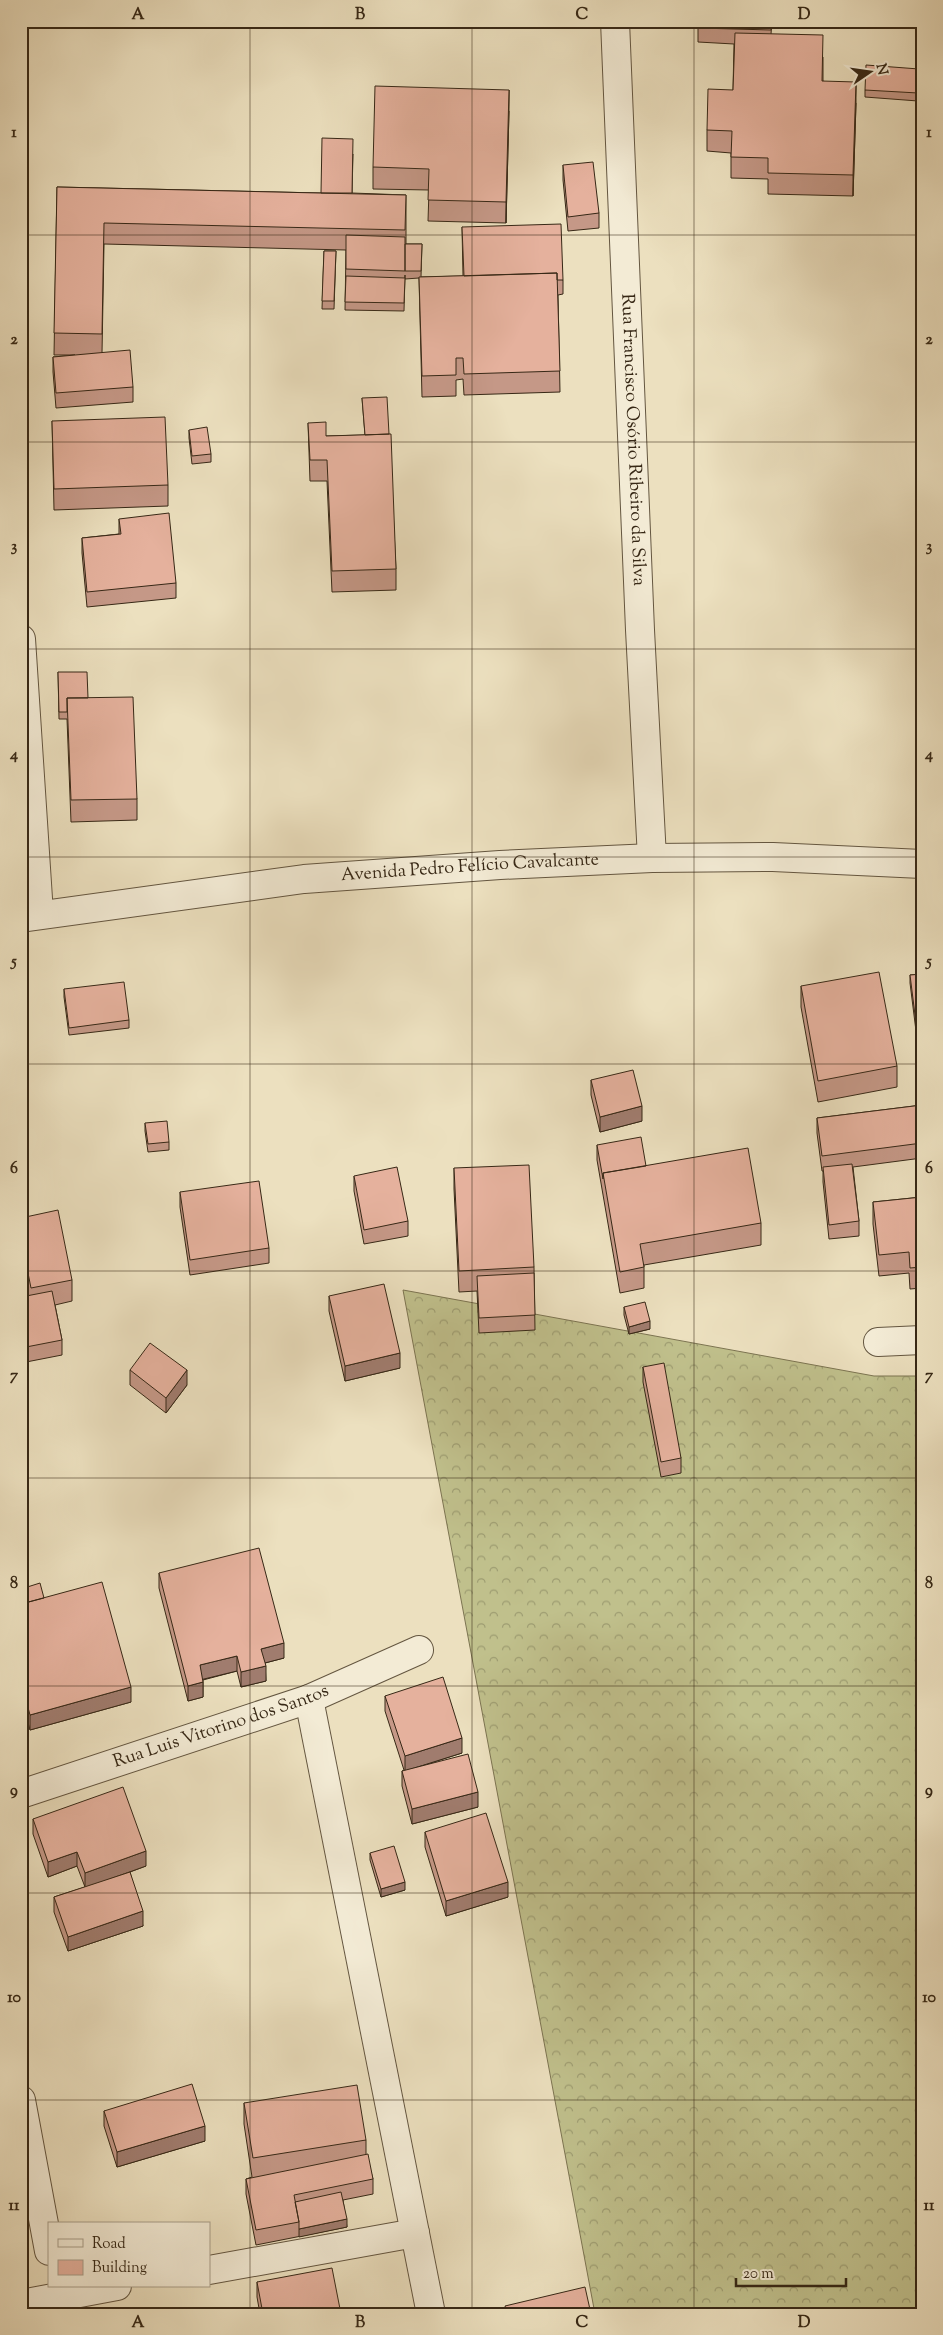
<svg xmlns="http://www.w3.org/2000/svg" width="943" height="2335" viewBox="0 0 943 2335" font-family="'Sorts Mill Goudy',serif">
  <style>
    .forest { fill: url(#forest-crowns); stroke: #7c7451 }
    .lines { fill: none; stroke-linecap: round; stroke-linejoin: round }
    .minor-casing { stroke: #645640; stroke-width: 30 }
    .minor { stroke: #f3ebd5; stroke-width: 28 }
    .wall { fill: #c59887; stroke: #372816 }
    .shaded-wall { fill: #a07c6e; stroke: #372816 }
    .building { fill: #e5b19d; stroke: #372816 }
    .grid { fill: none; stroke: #372816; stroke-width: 1; stroke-opacity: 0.55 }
    .labels { text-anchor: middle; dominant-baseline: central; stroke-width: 4.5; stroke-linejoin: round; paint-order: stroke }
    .street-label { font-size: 18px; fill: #372816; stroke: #f3ebd5 }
    .neatline { fill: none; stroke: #372816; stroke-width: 2 }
    .grid-label { font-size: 16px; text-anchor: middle; font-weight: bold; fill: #372816 }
  </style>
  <defs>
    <pattern id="forest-crowns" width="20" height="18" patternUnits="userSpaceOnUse" patternTransform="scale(1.25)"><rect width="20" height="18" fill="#c0c08c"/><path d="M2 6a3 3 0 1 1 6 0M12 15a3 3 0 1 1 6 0" fill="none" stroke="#9d9c71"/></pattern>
  </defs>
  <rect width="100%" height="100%" fill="#ece0bf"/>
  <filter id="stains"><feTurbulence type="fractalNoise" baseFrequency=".004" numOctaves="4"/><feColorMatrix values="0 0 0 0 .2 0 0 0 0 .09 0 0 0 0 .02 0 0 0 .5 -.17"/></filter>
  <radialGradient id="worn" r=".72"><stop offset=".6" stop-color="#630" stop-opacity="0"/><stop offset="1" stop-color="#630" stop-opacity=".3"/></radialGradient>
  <path class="forest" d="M 403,1290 L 874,1376 L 922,1376 L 922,2314 L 595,2314 Z"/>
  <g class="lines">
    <g class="minor-casing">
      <g id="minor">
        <path id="s1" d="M 615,21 L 640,630 L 652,858"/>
        <path d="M 21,639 L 39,914"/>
        <path id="s2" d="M 21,918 L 304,879 L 500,865 L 652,858 L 773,857 L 922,864"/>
        <path d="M 878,1342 L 922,1340"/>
        <path d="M 309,1699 L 431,2314"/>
        <path id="s3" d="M 21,1794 L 309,1699 L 419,1650"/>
        <path d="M 21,2100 L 49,2251"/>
        <path d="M 209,2270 L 415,2233"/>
        <path d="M 21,2304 L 117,2286"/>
      </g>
    </g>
    <use href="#minor" class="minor"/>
  </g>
  <path class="wall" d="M 402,21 L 473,21 L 473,24 Z
    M 698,21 L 772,21 L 771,34 L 823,57 L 823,81 L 856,103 L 853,196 L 768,194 L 768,179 L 731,178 L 731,153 L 707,151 L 707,130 L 733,90 L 734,44 L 698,42 Z
    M 919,69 L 918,101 L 865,97 L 865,90 Z
    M 509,111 L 506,223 L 428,221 L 429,190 L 373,189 L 373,167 Z
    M 353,154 L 352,193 L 406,195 L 406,244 L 422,244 L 421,277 L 463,276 L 462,227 L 563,280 L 563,294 L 558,295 L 560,392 L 464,395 L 463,379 L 456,380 L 456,396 L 422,397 L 419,278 L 405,279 L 405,275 L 404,311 L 345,310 L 346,250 L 104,244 L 102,353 L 133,387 L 133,402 L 56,408 L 53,372 L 53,357 L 75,355 L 54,355 L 57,187 L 321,193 Z
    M 563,165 L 599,213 L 599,228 L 568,231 L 563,180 Z
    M 324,251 L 336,251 L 334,309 L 322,309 Z
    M 362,398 L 389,434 L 396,569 L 396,590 L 332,592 L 327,481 L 310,481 L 308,423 L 326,436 L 365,435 Z
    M 52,421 L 168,485 L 168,506 L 54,510 Z
    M 189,430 L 211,454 L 211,462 L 192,464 L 189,438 Z
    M 119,519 L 176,583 L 176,598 L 87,607 L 82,553 L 82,538 L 119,534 Z
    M 58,672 L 88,698 L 137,799 L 137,820 L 71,822 L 67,719 L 59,719 Z
    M 922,974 L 922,1046 L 918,1047 L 910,983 L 910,975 Z
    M 801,986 L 897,1066 L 897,1087 L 818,1102 L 801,1007 Z
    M 64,989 L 129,1020 L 129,1028 L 69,1035 L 64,997 Z
    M 591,1080 L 642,1121 L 600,1132 L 591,1095 Z
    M 922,1105 L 922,1158 L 853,1167 L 859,1221 L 859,1236 L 829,1239 L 823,1182 L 823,1171 L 822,1171 L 817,1133 L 817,1118 Z
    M 145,1123 L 169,1142 L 169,1150 L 148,1152 L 145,1131 Z
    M 597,1145 L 646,1166 L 761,1223 L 761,1245 L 644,1265 L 644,1288 L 620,1293 L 597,1160 Z
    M 454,1168 L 534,1267 L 535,1330 L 479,1333 L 477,1291 L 459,1292 L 454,1189 Z
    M 354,1176 L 408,1221 L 408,1236 L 364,1244 L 354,1191 Z
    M 180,1192 L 269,1248 L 269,1263 L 190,1275 L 180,1207 Z
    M 922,1197 L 922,1288 L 910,1289 L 909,1273 L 879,1276 L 873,1224 L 873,1202 Z
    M 21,1218 L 72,1280 L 72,1301 L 55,1305 L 62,1340 L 62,1355 L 21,1363 L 21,1297 L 29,1296 L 28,1294 L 21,1295 Z
    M 329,1296 L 400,1368 L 345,1381 L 329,1311 Z
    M 624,1307 L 650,1329 L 629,1334 L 624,1315 Z
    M 643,1367 L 681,1458 L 681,1473 L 661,1477 L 643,1382 Z
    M 130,1370 L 187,1385 L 166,1413 L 130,1385 Z
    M 159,1573 L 284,1658 L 265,1663 L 266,1681 L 241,1687 L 237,1671 L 203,1680 L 203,1697 L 188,1701 L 159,1588 Z
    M 21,1589 L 44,1598 L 131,1702 L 30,1730 L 21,1696 Z
    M 385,1696 L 462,1753 L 415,1768 L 478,1807 L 412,1824 L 402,1786 L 402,1771 L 404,1770 L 385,1711 Z
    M 33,1819 L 146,1866 L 130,1872 L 143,1926 L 68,1951 L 54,1912 L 54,1897 L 85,1887 L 77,1866 L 48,1877 L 33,1834 Z
    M 425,1832 L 508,1897 L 446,1916 L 425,1847 Z
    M 370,1853 L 405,1890 L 381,1897 L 370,1860 Z
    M 244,2103 L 366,2140 L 366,2154 L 373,2179 L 373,2194 L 343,2200 L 347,2227 L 256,2245 L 246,2194 L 246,2179 L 252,2177 L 244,2124 Z
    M 104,2111 L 205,2141 L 117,2167 L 104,2126 Z
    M 257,2282 L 341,2314 L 260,2314 L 257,2297 Z"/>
  <path class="shaded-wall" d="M 856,82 L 856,103 L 853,196 L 853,175 Z
    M 509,90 L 509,111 L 506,223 L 506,202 Z
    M 642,1106 L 642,1121 L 600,1132 L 600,1117 Z
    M 650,1321 L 650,1329 L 629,1334 L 629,1327 Z
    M 400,1353 L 400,1368 L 345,1381 L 345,1366 Z
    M 187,1370 L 187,1385 L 166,1413 L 166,1398 Z
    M 284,1643 L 284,1658 L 261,1664 L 261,1649 Z
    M 237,1656 L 237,1671 L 200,1680 L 200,1665 Z
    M 266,1666 L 266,1681 L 241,1687 L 241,1672 Z
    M 203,1682 L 203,1697 L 188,1701 L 188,1686 Z
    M 131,1687 L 131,1702 L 30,1730 L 30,1715 Z
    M 462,1738 L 462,1753 L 405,1771 L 405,1756 Z
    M 478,1792 L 478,1807 L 412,1824 L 412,1809 Z
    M 146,1851 L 146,1866 L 85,1888 L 85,1873 Z
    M 77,1852 L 77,1866 L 48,1877 L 48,1862 Z
    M 405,1882 L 405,1890 L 381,1897 L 381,1889 Z
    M 508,1882 L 508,1897 L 446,1916 L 446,1901 Z
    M 143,1911 L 143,1926 L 68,1951 L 68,1937 Z
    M 205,2126 L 205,2141 L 117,2167 L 117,2152 Z
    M 347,2219 L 347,2227 L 299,2237 L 299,2229 Z"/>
  <path class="building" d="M 698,21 L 771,21 L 771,30 L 698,28 Z
    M 735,33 L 823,35 L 822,81 L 856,82 L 853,175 L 768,173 L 768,158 L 731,157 L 732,131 L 707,130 L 708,89 L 733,90 Z
    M 866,65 L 919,69 L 918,93 L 865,90 Z
    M 375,86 L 509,90 L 506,202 L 428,200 L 429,169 L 373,167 Z
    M 322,138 L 353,139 L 352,193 L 321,193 Z
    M 593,162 L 599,213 L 568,217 L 563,165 Z
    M 57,187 L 406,195 L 405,230 L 104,223 L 102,334 L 54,333 Z
    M 561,224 L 563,280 L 557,280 L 557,273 L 464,276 L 462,227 Z
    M 346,235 L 405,237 L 405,271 L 346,269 Z
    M 405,244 L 422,244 L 421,271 L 405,271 Z
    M 324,251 L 336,251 L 334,301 L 322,301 Z
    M 557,273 L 560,371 L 464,374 L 463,358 L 456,358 L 456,375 L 422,376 L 419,277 Z
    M 346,276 L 405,278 L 404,303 L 345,302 Z
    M 130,350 L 133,387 L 56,393 L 53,357 Z
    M 387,397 L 389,434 L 365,435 L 362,398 Z
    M 165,417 L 168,485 L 54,489 L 52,421 Z
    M 326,422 L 326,436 L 391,434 L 396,569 L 332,571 L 327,460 L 310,460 L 308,423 Z
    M 207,427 L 211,454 L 192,456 L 189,430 Z
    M 169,513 L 176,583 L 87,592 L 82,538 L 121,534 L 119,519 Z
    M 58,672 L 87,672 L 88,698 L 67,698 L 67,712 L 59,712 Z
    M 133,697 L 137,799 L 71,800 L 67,698 Z
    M 879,972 L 897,1066 L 818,1081 L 801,986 Z
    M 922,974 L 922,1039 L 918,1039 L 910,975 Z
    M 124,982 L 129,1020 L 69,1028 L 64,989 Z
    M 633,1070 L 642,1106 L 600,1117 L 591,1080 Z
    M 922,1105 L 922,1143 L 822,1156 L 817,1118 Z
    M 167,1121 L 169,1142 L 148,1144 L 145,1123 Z
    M 641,1137 L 646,1166 L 603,1173 L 603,1179 L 597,1145 Z
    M 748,1148 L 761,1223 L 640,1244 L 644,1267 L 620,1272 L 603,1173 Z
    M 852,1164 L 859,1221 L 829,1225 L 823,1167 Z
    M 529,1165 L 534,1267 L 459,1271 L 454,1168 Z
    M 397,1167 L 408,1221 L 364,1230 L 354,1176 Z
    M 259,1181 L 269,1248 L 190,1260 L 180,1192 Z
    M 922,1197 L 922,1267 L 910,1268 L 909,1252 L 879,1255 L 873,1202 Z
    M 58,1210 L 72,1280 L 31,1288 L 28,1273 L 21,1274 L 21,1218 Z
    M 534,1273 L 535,1315 L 479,1318 L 477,1276 Z
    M 384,1284 L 400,1353 L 345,1366 L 329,1296 Z
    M 52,1291 L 62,1340 L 21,1348 L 21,1297 Z
    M 645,1302 L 650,1321 L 629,1327 L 624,1307 Z
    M 150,1343 L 187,1370 L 166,1398 L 130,1370 Z
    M 664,1363 L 681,1458 L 661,1462 L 643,1367 Z
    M 259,1548 L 284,1643 L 261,1649 L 266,1666 L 241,1672 L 237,1656 L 200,1665 L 203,1682 L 188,1686 L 159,1573 Z
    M 102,1582 L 131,1687 L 30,1715 L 21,1681 L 21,1604 Z
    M 40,1583 L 44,1598 L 21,1604 L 21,1589 Z
    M 443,1677 L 462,1738 L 405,1756 L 385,1696 Z
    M 468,1754 L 478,1792 L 412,1809 L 402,1771 Z
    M 123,1787 L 146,1851 L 85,1873 L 77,1852 L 48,1862 L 33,1819 Z
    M 486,1813 L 508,1882 L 446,1901 L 425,1832 Z
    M 394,1846 L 405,1882 L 381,1889 L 370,1853 Z
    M 130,1872 L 143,1911 L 68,1937 L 54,1897 Z
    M 192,2084 L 205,2126 L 117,2152 L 104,2111 Z
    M 357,2085 L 366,2140 L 253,2158 L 244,2103 Z
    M 368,2154 L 373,2179 L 294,2195 L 299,2222 L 256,2230 L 246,2179 Z
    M 341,2192 L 347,2219 L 299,2229 L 299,2222 L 295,2202 Z
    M 332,2268 L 341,2314 L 263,2314 L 257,2282 Z
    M 585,2287 L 591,2314 L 507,2314 L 505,2306 Z"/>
  <path class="grid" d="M 250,21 L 250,2314M 472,21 L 472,2314M 694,21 L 694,2314M 21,235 L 922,235M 21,442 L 922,442M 21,649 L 922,649M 21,857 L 922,857M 21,1064 L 922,1064M 21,1271 L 922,1271M 21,1478 L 922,1478M 21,1686 L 922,1686M 21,1893 L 922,1893M 21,2100 L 922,2100"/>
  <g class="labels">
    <g class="street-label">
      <text stroke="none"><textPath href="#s1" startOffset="419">Rua Francisco Osório Ribeiro da Silva</textPath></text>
      <text stroke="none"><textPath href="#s2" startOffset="452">Avenida Pedro Felício Cavalcante</textPath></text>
      <text stroke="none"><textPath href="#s3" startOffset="211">Rua Luis Vitorino dos Santos</textPath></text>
    </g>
  </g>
  <rect width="943" height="2335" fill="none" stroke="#ece0bf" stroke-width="55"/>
  <rect x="48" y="2222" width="162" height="65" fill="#f3ebd5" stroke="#a89d89"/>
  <rect x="58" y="2239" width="25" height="8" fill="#f3ebd5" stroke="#a89d89"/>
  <text x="92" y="2248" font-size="15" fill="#372816">Road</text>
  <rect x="58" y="2260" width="25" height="15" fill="#e5b19d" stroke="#a89d89"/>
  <text x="92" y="2272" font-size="15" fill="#372816">Building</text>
  <g transform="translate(870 72) rotate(77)" stroke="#f3ebd5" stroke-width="4" paint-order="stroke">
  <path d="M0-4L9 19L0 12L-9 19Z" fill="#372816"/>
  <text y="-8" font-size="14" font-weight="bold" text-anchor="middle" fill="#372816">N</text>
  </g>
  <path d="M736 2278v8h110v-8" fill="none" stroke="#372816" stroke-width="2.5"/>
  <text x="743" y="2278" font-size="15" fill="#372816" stroke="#f3ebd5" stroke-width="4" paint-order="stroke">20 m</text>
  <rect x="28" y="28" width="888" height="2280" class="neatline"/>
  <g class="grid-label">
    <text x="138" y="19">A</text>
    <text x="360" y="19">B</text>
    <text x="582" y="19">C</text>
    <text x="804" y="19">D</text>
    <text x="14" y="137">1</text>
    <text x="929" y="137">1</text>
    <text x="14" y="344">2</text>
    <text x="929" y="344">2</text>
    <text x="14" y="551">3</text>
    <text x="929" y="551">3</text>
    <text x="14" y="759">4</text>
    <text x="929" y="759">4</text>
    <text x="14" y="966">5</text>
    <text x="929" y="966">5</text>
    <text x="14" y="1173">6</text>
    <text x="929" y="1173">6</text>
    <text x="14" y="1380">7</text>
    <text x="929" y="1380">7</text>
    <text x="14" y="1588">8</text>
    <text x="929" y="1588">8</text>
    <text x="14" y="1795">9</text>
    <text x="929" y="1795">9</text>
    <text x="14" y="2002">10</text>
    <text x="929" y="2002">10</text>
    <text x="14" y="2210">11</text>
    <text x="929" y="2210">11</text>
    <text x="138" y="2327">A</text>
    <text x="360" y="2327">B</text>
    <text x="582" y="2327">C</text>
    <text x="804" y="2327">D</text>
  </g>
  <rect width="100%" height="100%" filter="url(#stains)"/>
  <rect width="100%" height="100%" fill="url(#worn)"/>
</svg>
